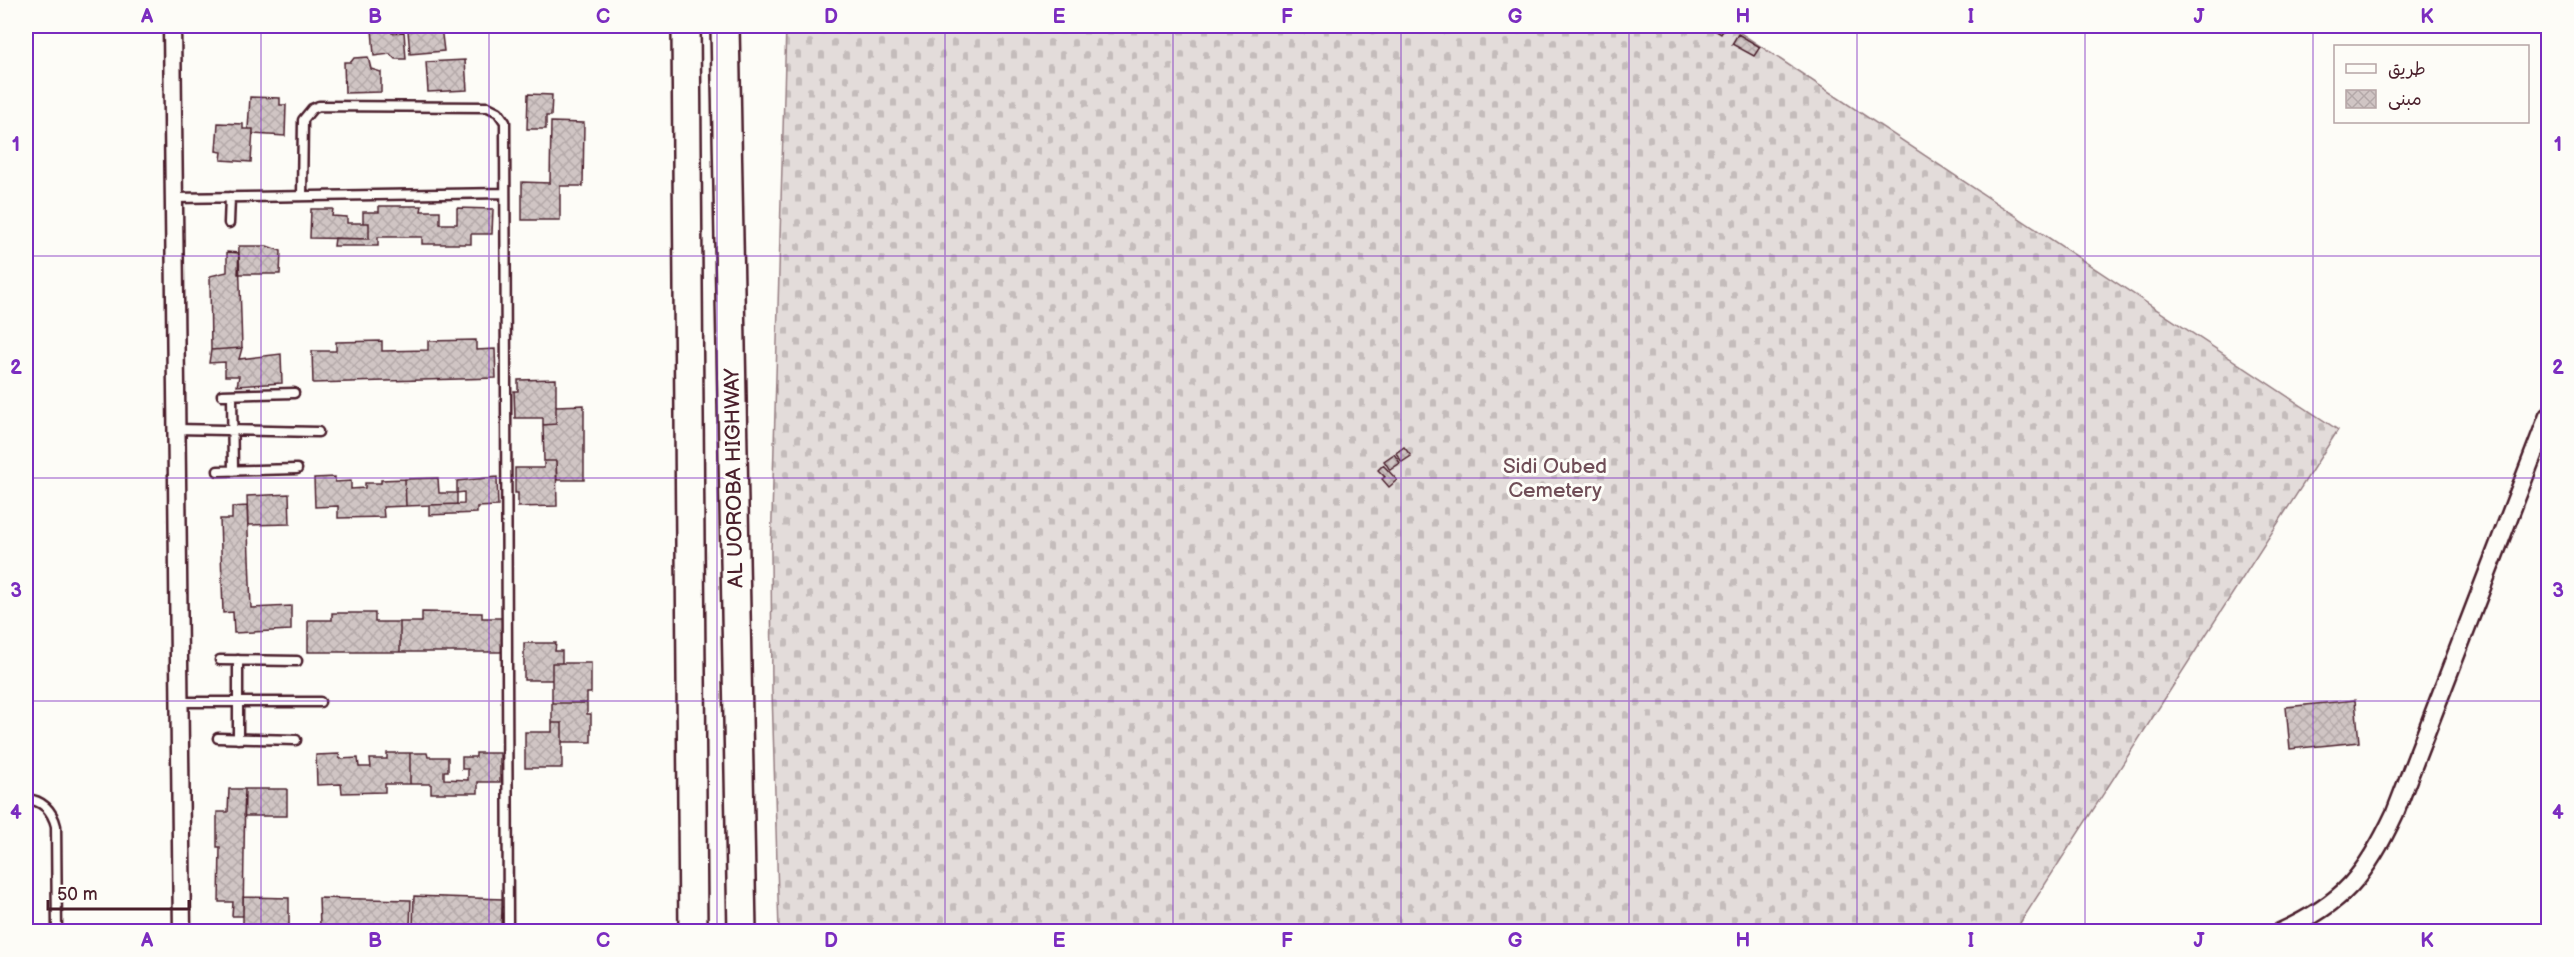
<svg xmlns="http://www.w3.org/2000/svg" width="2574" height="957" viewBox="0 0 2574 957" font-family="'Balsamiq Sans','Playpen Sans Arabic',sans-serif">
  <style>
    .cemetery { fill: url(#cemetery-stones); stroke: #967e82; stroke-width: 1.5 }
    .building { fill: url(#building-cross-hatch); stroke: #4a1f2b; stroke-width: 1.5 }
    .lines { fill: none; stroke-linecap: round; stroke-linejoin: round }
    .service-casing { stroke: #4a1f2b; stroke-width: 13 }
    .minor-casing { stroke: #4a1f2b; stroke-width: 21 }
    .trunk-casing { stroke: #4a1f2b; stroke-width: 32 }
    .service { stroke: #fdfcf7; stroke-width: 8 }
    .minor { stroke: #fdfcf7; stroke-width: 16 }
    .trunk { stroke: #fdfcf7; stroke-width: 27 }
    .grid { fill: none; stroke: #7b2cbf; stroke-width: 1.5; stroke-opacity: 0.55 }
    .labels { text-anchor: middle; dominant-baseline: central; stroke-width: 6; stroke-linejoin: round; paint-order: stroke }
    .park-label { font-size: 21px; fill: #704e57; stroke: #fdfcf7 }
    .street-label { font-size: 21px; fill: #4a1f2b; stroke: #fdfcf7 }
    .neatline { fill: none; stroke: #7b2cbf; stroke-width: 2 }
    .grid-label { font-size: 20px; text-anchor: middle; font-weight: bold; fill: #7b2cbf }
  </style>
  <defs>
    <pattern id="cemetery-stones" width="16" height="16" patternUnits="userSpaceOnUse" patternTransform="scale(1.5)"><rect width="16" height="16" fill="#e3dcda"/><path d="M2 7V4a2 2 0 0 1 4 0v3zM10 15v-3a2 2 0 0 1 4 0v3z" fill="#c4bcbb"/></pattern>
    <pattern id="building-cross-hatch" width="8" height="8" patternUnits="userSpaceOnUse" patternTransform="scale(1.5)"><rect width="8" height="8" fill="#d0c5c4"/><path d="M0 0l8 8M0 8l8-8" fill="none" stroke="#b4a9a9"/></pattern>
  </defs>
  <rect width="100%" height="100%" fill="#fdfcf7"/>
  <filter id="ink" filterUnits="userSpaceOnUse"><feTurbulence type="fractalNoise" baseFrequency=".0167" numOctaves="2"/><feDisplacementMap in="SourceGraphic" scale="12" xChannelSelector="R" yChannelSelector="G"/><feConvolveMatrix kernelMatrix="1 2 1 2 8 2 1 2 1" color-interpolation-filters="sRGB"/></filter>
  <g filter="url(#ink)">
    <path class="cemetery" d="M 786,26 L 1730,26 L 2338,430 L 2015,931 L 779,931 L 772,691 L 771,552 Z"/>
    <path class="building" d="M 1708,26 L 1726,26 L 1721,34 Z
      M 441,27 L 444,51 L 410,54 L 408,31 Z
      M 392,28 L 392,33 L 404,32 L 406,59 L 395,59 L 390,54 L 374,56 L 372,29 Z
      M 1738,34 L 1760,47 L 1754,56 L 1732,44 Z
      M 368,57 L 371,69 L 381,72 L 381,92 L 345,93 L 344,62 L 351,62 L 354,58 Z
      M 465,60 L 467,90 L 428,92 L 426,62 Z
      M 528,94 L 552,95 L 551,116 L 546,116 L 546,129 L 527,129 Z
      M 250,97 L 280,98 L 280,105 L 286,105 L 285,136 L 253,134 L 253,129 L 248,129 Z
      M 551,122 L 584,123 L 583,186 L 560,186 L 560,220 L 522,220 L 522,182 L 550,183 Z
      M 218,123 L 243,124 L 243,129 L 253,129 L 251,162 L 221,160 L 222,152 L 216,151 Z
      M 379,206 L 422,206 L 421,211 L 440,211 L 440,224 L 457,224 L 457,208 L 493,209 L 492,234 L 471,234 L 471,244 L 422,244 L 422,237 L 378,237 L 378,246 L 334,246 L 335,238 L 369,239 L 369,223 L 363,223 L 363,212 L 379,212 Z
      M 311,209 L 333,209 L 332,216 L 347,217 L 347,223 L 369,223 L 369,239 L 310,238 Z
      M 239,246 L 267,246 L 281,251 L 280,274 L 238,274 Z
      M 227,252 L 239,253 L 242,348 L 211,350 L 210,276 L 227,272 Z
      M 476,340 L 476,350 L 495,349 L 496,378 L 313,383 L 312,351 L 336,351 L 336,342 L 382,341 L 382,351 L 428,350 L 428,341 Z
      M 242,348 L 239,359 L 281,354 L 282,383 L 237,386 L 239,376 L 225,376 L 225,362 L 209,363 L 211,350 Z
      M 556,379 L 556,424 L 543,425 L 543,418 L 515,418 L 514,391 L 518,391 L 518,380 Z
      M 584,405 L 584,480 L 557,480 L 556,461 L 544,461 L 543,425 L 556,424 L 556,406 Z
      M 1404,447 L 1411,456 L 1402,462 L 1396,453 Z
      M 1394,454 L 1400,463 L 1390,470 L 1384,461 Z
      M 544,461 L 556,461 L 557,506 L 518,507 L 518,493 L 515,493 L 515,468 L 544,468 Z
      M 1383,465 L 1397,480 L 1389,487 L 1382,479 L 1385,477 L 1378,470 Z
      M 335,477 L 335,482 L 351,481 L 351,489 L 365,488 L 365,483 L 381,483 L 381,480 L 405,479 L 406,506 L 383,507 L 384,517 L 338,518 L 338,506 L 315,507 L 314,478 Z
      M 497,477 L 498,506 L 477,507 L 477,513 L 429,515 L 429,505 L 464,504 L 464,492 L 457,493 L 457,481 Z
      M 438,478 L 439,493 L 457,493 L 457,504 L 406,506 L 405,479 Z
      M 289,494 L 290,524 L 248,525 L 247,496 Z
      M 247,506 L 251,608 L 291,606 L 291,630 L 234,633 L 233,612 L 223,613 L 220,519 L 232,519 L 232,507 Z
      M 422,612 L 482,613 L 482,618 L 505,618 L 505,652 L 400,652 L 400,622 L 422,622 Z
      M 332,613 L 375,613 L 375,622 L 400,622 L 400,652 L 308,652 L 308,620 L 332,620 Z
      M 524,643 L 556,643 L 555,651 L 562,651 L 562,663 L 552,663 L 552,680 L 524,680 Z
      M 552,663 L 591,663 L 591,693 L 587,693 L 587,703 L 552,703 Z
      M 2355,700 L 2359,742 L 2290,749 L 2286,707 Z
      M 552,703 L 587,703 L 587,714 L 591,714 L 591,742 L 562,742 L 562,723 L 552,723 Z
      M 552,723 L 562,723 L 562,768 L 525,768 L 525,732 L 552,732 Z
      M 387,753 L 410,753 L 410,784 L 385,784 L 385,792 L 342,793 L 341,784 L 317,785 L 316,755 L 339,754 L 340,759 L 358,758 L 359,767 L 371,767 L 370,759 L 387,759 Z
      M 410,753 L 427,753 L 428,757 L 448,757 L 448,771 L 444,771 L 444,779 L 468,780 L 468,769 L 462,769 L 462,757 L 476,757 L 476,753 L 500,753 L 500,782 L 478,782 L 478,793 L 431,793 L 431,784 L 410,784 Z
      M 229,789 L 245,789 L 243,916 L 232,916 L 233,902 L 219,902 L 220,847 L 217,847 L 217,812 L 228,812 Z
      M 245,789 L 287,789 L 287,816 L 244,816 Z
      M 414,896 L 503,899 L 501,925 L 413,926 Z
      M 243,897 L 289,898 L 289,931 L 243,930 Z
      M 319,898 L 411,900 L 410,926 L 320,927 Z"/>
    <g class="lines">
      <g class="service-casing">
        <path id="service" d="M 302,196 L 303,120 L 312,109 L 319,106 L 488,107 L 498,112 L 505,122 L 508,932
          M 174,198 L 505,193
          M 229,223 L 230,197
          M 222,395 L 294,393
          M 232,395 L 233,471
          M 176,429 L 318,432
          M 218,471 L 297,469
          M 220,660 L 297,661
          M 179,702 L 320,702
          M 218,738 L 296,740
          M 238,739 L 238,660
          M 26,799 C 42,800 52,810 56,826 L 57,932"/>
      </g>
      <g class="minor-casing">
        <path id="minor" d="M 172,26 L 182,932
          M 2280,932 C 2344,903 2366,875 2395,813 L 2548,416"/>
      </g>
      <g class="trunk-casing">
        <path id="trunk" d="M 686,26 L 693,932
          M 725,26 L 742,932"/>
      </g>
      <use href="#service" class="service"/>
      <use href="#minor" class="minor"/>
      <use href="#trunk" class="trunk"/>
    </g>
  </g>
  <path class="grid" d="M 261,26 L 261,932M 489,26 L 489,932M 717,26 L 717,932M 945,26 L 945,932M 1173,26 L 1173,932M 1401,26 L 1401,932M 1629,26 L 1629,932M 1857,26 L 1857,932M 2085,26 L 2085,932M 2313,26 L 2313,932M 26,256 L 2548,256M 26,478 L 2548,478M 26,701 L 2548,701"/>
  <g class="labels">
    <g class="park-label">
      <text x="1555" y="466">Sidi Oubed<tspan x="1555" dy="24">Cemetery</tspan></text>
    </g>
    <g class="street-label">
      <text transform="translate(734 478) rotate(-91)">AL UOROBA HIGHWAY</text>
    </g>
  </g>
  <rect width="2574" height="957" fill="none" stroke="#fdfcf7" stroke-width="66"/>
  <rect x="2334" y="45" width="195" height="78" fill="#fdfcf7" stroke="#b5a4a5" stroke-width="1.5"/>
  <rect x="2346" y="64" width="30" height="9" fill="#fdfcf7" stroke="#b5a4a5" stroke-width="1.5"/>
  <text x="2388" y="75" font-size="18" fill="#4a1f2b">طريق</text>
  <rect x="2346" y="90" width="30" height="18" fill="url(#building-cross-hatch)" stroke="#b5a4a5" stroke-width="1.5"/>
  <text x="2388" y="105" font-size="18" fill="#4a1f2b">مبنى</text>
  <path d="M48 900v9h141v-9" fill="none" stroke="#4a1f2b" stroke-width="3"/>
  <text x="57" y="900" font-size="18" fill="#4a1f2b" stroke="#fdfcf7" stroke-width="4.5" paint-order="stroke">50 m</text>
  <rect x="33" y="33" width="2508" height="891" class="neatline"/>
  <g class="grid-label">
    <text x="147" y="23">A</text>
    <text x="375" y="23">B</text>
    <text x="603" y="23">C</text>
    <text x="831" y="23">D</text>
    <text x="1059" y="23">E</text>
    <text x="1287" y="23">F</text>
    <text x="1515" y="23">G</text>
    <text x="1743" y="23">H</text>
    <text x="1971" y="23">I</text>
    <text x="2199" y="23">J</text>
    <text x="2427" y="23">K</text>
    <text x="16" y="151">1</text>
    <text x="2558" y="151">1</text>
    <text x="16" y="374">2</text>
    <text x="2558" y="374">2</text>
    <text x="16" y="597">3</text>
    <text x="2558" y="597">3</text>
    <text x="16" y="819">4</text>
    <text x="2558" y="819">4</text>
    <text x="147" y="947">A</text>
    <text x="375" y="947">B</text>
    <text x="603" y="947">C</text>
    <text x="831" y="947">D</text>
    <text x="1059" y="947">E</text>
    <text x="1287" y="947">F</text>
    <text x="1515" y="947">G</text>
    <text x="1743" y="947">H</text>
    <text x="1971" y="947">I</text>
    <text x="2199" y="947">J</text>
    <text x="2427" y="947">K</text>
  </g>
</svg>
